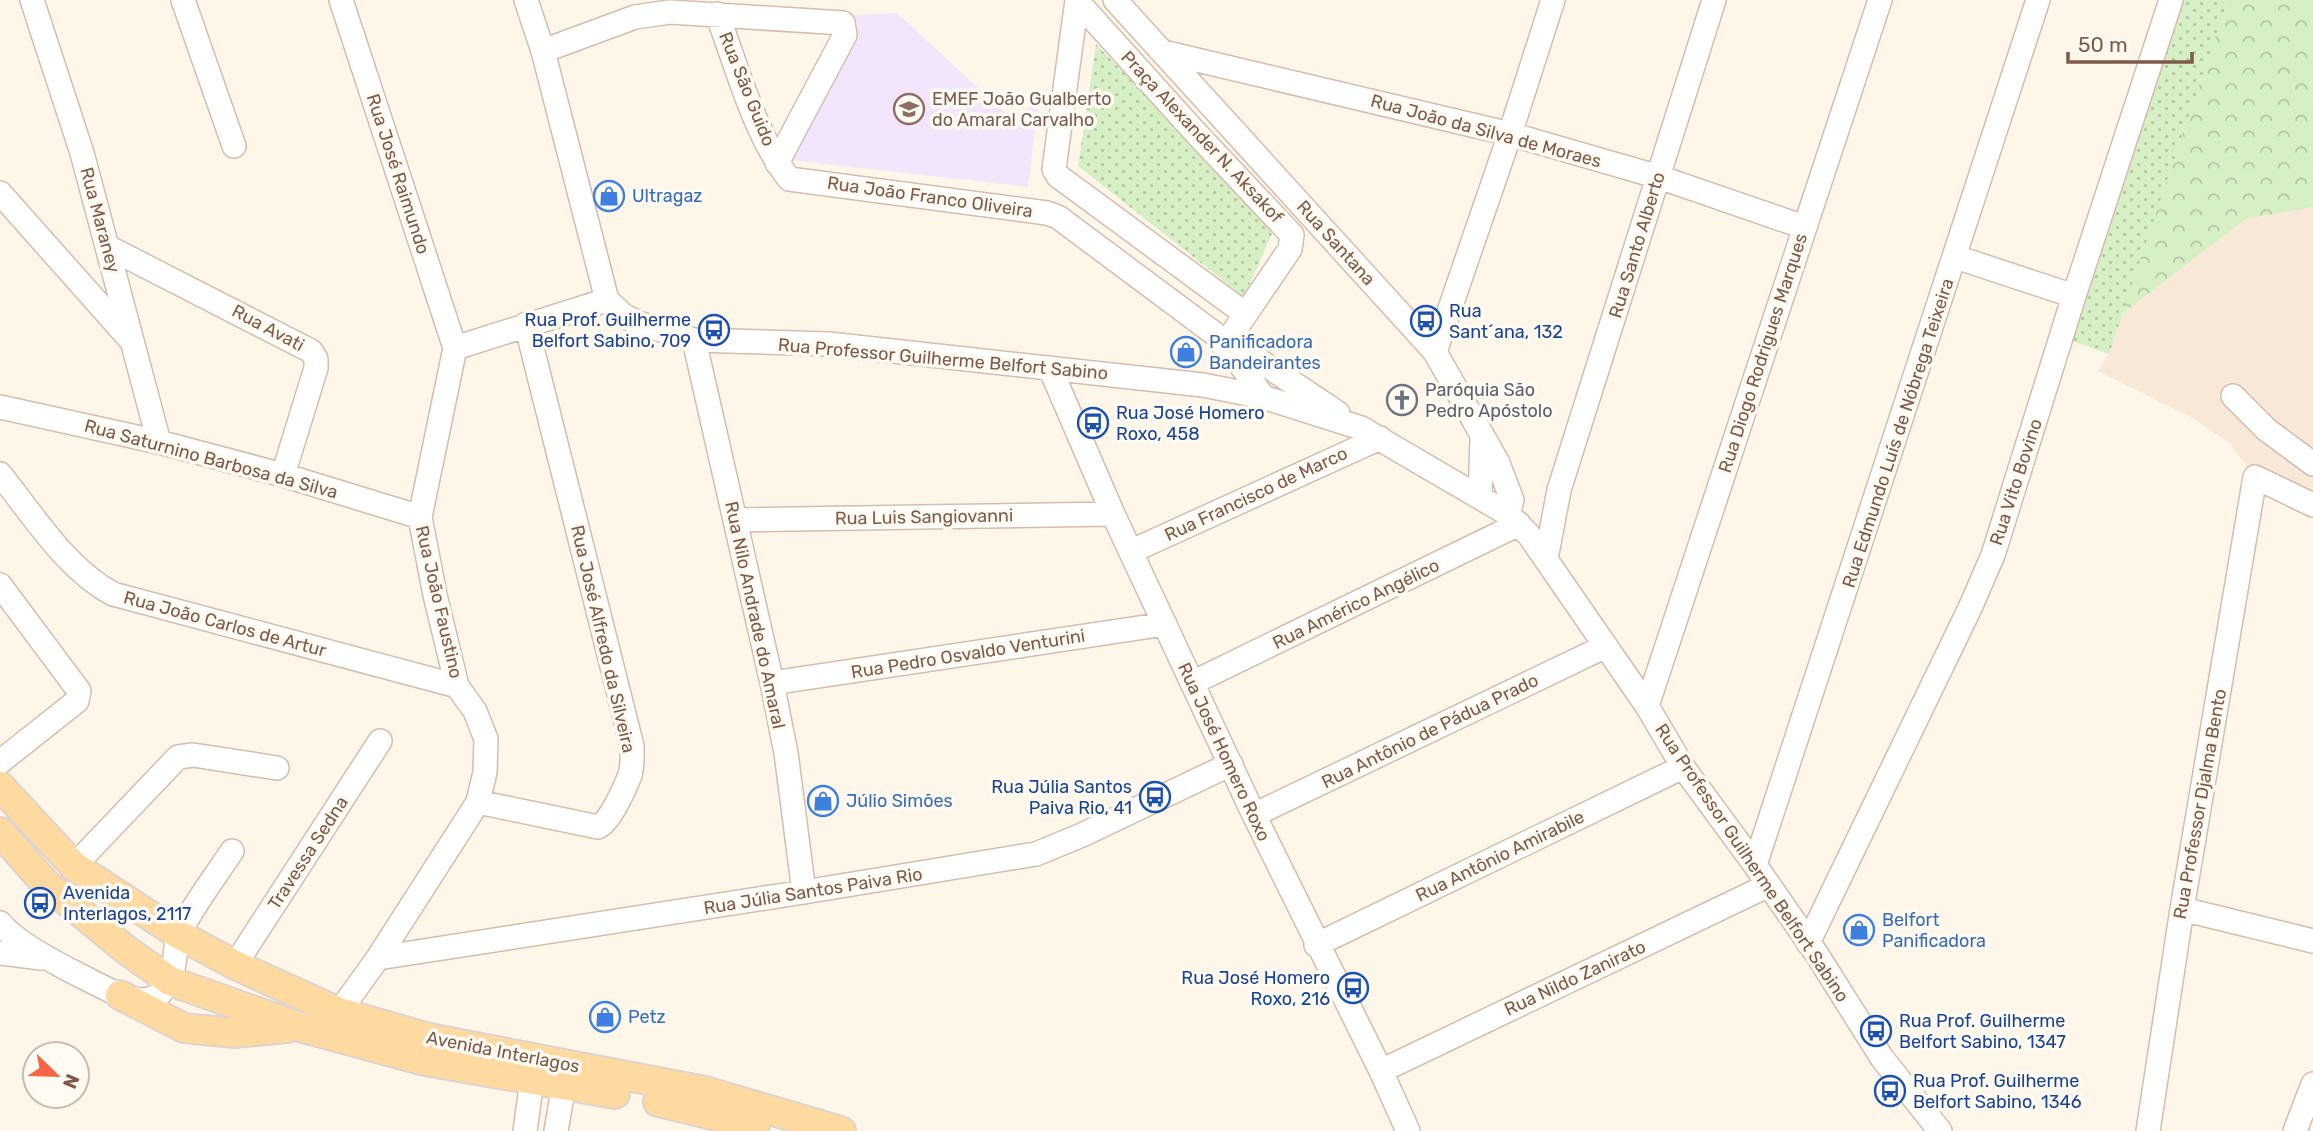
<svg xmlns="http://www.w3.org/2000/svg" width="2313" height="1131" viewBox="0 0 2313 1131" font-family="Rubik,sans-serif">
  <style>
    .residential { fill: #f8e8d7 }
    .education { fill: #f3e6fc }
    .green { fill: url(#green-dots) }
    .forest { fill: url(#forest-crowns) }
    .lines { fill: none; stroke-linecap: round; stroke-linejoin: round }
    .minor-casing { stroke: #d4bdad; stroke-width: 26 }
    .major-casing { stroke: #ddd4cf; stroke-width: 32 }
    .minor { stroke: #fff; stroke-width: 23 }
    .major { stroke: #ffdaa0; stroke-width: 28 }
    .labels { text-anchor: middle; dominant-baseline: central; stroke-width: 7; stroke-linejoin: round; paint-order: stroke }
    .street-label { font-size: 18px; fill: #7e5a48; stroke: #fffaf2 }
    .education-label { font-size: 18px; fill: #785e54; stroke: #fffaf2; text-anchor: start }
    .shop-label { font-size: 18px; fill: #366cbe; stroke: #fffaf2; text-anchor: start }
    .transit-label { font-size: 18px; fill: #164399; stroke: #fffaf2; text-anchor: start }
    .worship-label { font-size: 18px; fill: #5b616d; stroke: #fffaf2; text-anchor: start }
  </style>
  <defs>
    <pattern id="green-dots" width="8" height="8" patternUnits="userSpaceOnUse" patternTransform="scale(1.75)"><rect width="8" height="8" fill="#d7efc5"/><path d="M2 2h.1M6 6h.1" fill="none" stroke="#b4c5a2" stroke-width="1.8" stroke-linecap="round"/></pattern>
    <pattern id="forest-crowns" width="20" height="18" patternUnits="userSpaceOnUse" patternTransform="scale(1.75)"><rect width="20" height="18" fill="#d7efc5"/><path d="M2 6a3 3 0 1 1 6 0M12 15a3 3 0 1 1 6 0" fill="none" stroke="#b4c5a2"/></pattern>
  </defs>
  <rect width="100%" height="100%" fill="#fff6ea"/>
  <path class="residential" d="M 2313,207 L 2313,505 L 2255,477 L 2229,443 L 2191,417 L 2097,371 L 2109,354 L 2122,314 L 2246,219 Z"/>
  <path class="education" d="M 897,13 L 1012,119 L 1039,99 L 1028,187 L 790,160 L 855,31 L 854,15 Z"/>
  <path class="green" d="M 2180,0 L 2228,0 L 2109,354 L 2066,339 Z
    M 1096,44 L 1275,227 L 1244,297 L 1078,166 Z"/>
  <path class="forest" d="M 2228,0 L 2313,0 L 2313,207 L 2246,219 L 2122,314 Z"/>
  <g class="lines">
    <g class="minor-casing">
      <path id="minor" d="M 32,0 L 82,153 L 159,442
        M 183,0 L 234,146
        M 341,0 L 455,348
        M 526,0 L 543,51 L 607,300 L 623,315 L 638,323 L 694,340 L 829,344 L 1203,385 L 1263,397 L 1361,428 L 1508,514 L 1529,535 L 1647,706 L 1683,767 L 1755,865 L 1816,953 L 1882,1058 L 1940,1131
        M 1077,0 L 1054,169 L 1058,176 L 1244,313
        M 1115,0 L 1435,352 L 1498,463 L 1512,500 L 1508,514
        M 1077,1 L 1195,132 L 1292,235 L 1290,249 L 1224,346
        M 717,14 C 738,69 753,131 789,179 L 1047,213 L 1058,217 L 1219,337 L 1248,353 L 1338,413
        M 543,51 L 635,17 L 670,12 L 843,23 L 845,35 L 777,163
        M 1163,52 L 1510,134 L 1659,177 L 1804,227
        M 0,193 L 129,338
        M 108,247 L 311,351 L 316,359 L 316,368 L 283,475
        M 1956,257 L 2074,296
        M 694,340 L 772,683 L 786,753 L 804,892
        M 1224,346 L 1240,364 L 1263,397
        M 1435,352 L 1510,134 L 1553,0
        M 1050,368 L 1113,514 L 1254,815 L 1381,1071 L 1408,1131
        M 2233,396 L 2267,430 L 2313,464
        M 0,407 L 159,442 L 283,475 L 420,517
        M 0,474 C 33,515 66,569 113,594 L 457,686
        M 1480,497 L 1482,439
        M 735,520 L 1113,514
        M 1132,551 L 1380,438
        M 1546,559 L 1559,490 L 1714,0
        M 0,585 L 79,691 L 77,701 L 0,762
        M 772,683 L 1165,624
        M 1192,683 L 1519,524
        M 1647,706 L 1880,0
        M 478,802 L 598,827 C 610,822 625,788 630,775 C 633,765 632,756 632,746 L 526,324
        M 1254,815 L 1606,646
        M 1755,865 L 2038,0
        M 74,866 L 178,757 L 193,755 L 277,768
        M 2182,909 L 2313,941
        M 0,923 C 16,943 61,966 85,978 C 117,994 161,1022 173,968 C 176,957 175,942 180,932 C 194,904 215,877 232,851
        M 1808,943 L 1970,608 L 1993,555 L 2074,296 L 2171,0
        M 1316,945 L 1683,767
        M 0,953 L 41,958
        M 378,958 L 804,892 L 1036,854 L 1082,835 L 1231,764
        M 235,965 L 380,741
        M 339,1012 L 378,958 L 478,802 L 485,772 L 486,739 L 475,711 L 457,686 L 435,595 L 420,517 L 455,348 L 607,300
        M 1381,1071 L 1769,885
        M 525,1131 L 532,1080
        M 556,1131 L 564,1085
        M 2148,1131 L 2182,909 L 2255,477 L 2313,505
        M 2295,1131 L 2313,1084"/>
    </g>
    <g class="major-casing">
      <path id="major" d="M 0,786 L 74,866 L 178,934 L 235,965 L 339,1012 L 429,1038 L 705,1091 L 841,1131
        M 0,832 L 46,884 L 125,949 L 170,981 L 300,1027 L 425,1061 L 615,1094
        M 120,995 L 184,1028 L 234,1033 L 287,1028
        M 658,1102 L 755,1125"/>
    </g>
    <use href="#minor" class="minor"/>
    <use href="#major" class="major"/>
  </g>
  <defs>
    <g id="school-ring" transform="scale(1.575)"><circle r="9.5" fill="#fffaf2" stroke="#8d6e63" stroke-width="1.5"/><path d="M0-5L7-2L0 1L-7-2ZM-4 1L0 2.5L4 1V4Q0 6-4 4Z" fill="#8d6e63"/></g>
    <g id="shop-ring" transform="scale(1.575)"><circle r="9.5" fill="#fffaf2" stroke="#3f7fe0" stroke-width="1.5"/><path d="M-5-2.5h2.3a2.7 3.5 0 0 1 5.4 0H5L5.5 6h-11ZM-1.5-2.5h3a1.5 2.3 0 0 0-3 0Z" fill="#3f7fe0"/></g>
    <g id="bus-ring" transform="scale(1.575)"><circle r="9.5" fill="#fffaf2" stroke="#1a4fb4" stroke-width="1.5"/><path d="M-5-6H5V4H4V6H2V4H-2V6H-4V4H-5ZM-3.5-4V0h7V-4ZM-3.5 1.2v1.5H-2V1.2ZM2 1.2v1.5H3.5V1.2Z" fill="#1a4fb4"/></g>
    <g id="church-ring" transform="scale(1.575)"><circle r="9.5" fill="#fffaf2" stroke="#6b7280" stroke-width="1.5"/><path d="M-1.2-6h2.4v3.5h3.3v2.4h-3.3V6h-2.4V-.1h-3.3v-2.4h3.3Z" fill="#6b7280"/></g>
  </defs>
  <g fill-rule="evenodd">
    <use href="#school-ring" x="909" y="109"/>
    <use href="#shop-ring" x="609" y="196"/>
    <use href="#bus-ring" x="1426" y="321"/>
    <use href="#bus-ring" x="714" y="330"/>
    <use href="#shop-ring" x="1186" y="352"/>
    <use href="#church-ring" x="1402" y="400"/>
    <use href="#bus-ring" x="1093" y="423"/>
    <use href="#bus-ring" x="1155" y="797"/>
    <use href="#shop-ring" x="823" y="801"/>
    <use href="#bus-ring" x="40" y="903"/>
    <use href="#shop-ring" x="1859" y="930"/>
    <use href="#bus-ring" x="1353" y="988"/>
    <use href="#shop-ring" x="605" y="1017"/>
    <use href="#bus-ring" x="1876" y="1031"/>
    <use href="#bus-ring" x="1890" y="1091"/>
  </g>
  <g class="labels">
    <g class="street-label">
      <text transform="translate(747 89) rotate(68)">Rua São Guido</text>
      <text transform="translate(1486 131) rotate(15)">Rua João da Silva de Moraes</text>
      <text transform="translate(1202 137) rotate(47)">Praça Alexander N. Aksakof</text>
      <text transform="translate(398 174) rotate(72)">Rua José Raimundo</text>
      <text transform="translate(930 197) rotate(8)">Rua João Franco Oliveira</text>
      <text transform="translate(100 220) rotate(75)">Rua Maraney</text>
      <text transform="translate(1336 243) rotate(48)">Rua Santana</text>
      <text transform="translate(1637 245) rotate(-73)">Rua Santo Alberto</text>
      <text transform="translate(268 328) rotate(28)">Rua Avati</text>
      <text transform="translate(1763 353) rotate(-72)">Rua Diogo Rodrigues Marques</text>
      <text transform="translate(943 359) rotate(5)">Rua Professor Guilherme Belfort Sabino</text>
      <text transform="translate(1898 433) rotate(-72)">Rua Edmundo Luís de Nóbrega Teixeira</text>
      <text transform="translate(211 459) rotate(15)">Rua Saturnino Barbosa da Silva</text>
      <text transform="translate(2016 482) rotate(-72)">Rua Vito Bovino</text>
      <text transform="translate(1256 494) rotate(-25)">Rua Francisco de Marco</text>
      <text transform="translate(924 517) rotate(-1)">Rua Luis Sangiovanni</text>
      <text transform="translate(439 602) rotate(77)">Rua João Faustino</text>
      <text transform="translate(1356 604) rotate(-26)">Rua Américo Angélico</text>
      <text transform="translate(755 615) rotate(78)">Rua Nilo Andrade do Amaral</text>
      <text transform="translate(225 624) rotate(15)">Rua João Carlos de Artur</text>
      <text transform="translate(603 639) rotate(77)">Rua José Alfredo da Silveira</text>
      <text transform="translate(968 654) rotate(-9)">Rua Pedro Osvaldo Venturini</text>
      <text transform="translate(1430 731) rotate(-26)">Rua Antônio de Pádua Prado</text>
      <text transform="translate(1224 752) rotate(65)">Rua José Homero Roxo</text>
      <text transform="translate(2200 804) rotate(-80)">Rua Professor Djalma Bento</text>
      <text transform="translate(308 853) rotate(-57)">Travessa Sedna</text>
      <text transform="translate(1500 856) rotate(-26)">Rua Antônio Amirabile</text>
      <text transform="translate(1752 863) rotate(56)">Rua Professor Guilherme Belfort Sabino</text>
      <text transform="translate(813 891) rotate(-9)">Rua Júlia Santos Paiva Rio</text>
      <text transform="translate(1575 978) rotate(-25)">Rua Nildo Zanirato</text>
      <text transform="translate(503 1052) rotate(11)">Avenida Interlagos</text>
    </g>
    <g class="education-label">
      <text x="932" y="99">EMEF João Gualberto<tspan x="932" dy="21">do Amaral Carvalho</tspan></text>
    </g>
    <g class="shop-label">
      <text x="632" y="196">Ultragaz</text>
      <text x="1209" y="342">Panificadora<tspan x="1209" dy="21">Bandeirantes</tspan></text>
      <text x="846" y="801">Júlio Simões</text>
      <text x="1882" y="920">Belfort<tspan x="1882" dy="21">Panificadora</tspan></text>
      <text x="628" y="1017">Petz</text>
    </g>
    <g class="transit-label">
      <text x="1449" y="311">Rua<tspan x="1449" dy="21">Sant´ana, 132</tspan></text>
      <text x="691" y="320" text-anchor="end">Rua Prof. Guilherme<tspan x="691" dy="21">Belfort Sabino, 709</tspan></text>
      <text x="1116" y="413">Rua José Homero<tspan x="1116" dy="21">Roxo, 458</tspan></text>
      <text x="1132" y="787" text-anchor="end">Rua Júlia Santos<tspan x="1132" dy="21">Paiva Rio, 41</tspan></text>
      <text x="63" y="893">Avenida<tspan x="63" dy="21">Interlagos, 2117</tspan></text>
      <text x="1330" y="978" text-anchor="end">Rua José Homero<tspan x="1330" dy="21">Roxo, 216</tspan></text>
      <text x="1899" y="1021">Rua Prof. Guilherme<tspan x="1899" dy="21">Belfort Sabino, 1347</tspan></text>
      <text x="1913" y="1081">Rua Prof. Guilherme<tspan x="1913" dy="21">Belfort Sabino, 1346</tspan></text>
    </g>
    <g class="worship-label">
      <text x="1425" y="390">Paróquia São<tspan x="1425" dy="21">Pedro Apóstolo</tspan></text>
    </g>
  </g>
  <g transform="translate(56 1075) rotate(113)"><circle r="33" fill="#fffaf2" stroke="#cbbaae" stroke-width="2"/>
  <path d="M0-5L12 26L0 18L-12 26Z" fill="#f66642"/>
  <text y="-10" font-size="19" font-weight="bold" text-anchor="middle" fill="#7e5a48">N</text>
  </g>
  <path d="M2068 52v10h124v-10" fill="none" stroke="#7e5a48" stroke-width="3.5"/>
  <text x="2078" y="52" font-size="21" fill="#7e5a48" stroke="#fffaf2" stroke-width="5" paint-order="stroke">50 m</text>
</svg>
